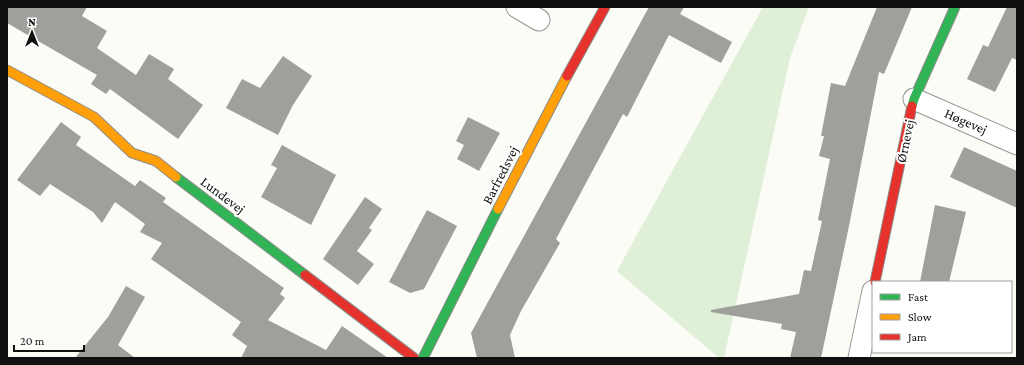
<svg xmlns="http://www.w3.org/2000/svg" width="1024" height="365" viewBox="0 0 1024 365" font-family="'Crimson Pro',serif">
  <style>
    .green { fill: #e0efd8 }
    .building { fill: #9f9f9b }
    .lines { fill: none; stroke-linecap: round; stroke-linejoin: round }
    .street-casing { stroke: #969694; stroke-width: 23 }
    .fast-casing { stroke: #8c8d8a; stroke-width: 11 }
    .slow-casing { stroke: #8c8d8a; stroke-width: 11 }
    .jam-casing { stroke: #8c8d8a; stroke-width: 11 }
    .street { stroke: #fefffe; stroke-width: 21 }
    .fast { stroke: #30b455; stroke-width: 9 }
    .slow { stroke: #ff9f0a; stroke-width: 9 }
    .jam { stroke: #e5322d; stroke-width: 9 }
    .labels { text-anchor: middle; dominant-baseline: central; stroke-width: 4; stroke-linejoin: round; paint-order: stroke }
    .street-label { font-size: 14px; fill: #101010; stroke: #fff }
  </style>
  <rect width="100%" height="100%" fill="#fbfcf6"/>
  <path class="green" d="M 763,7 L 809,7 L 790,58 L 724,358 L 719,358 L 617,271 Z"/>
  <path class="building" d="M 7,7 L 87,7 L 82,16 L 107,31 L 97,48 L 136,75 L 149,54 L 174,69 L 168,79 L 203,105 L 178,139 L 110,89 L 106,94 L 91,84 L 97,75 L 7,23 Z
    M 649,7 L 684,7 L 680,14 L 732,42 L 721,63 L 669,35 L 627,117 L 623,114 L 556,239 L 560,243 L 521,311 L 510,335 L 515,358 L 477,358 L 471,333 Z
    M 877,7 L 912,7 L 884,74 L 879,72 L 849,226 L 821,358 L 790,358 L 796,332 L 781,329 L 782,324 L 711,312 L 711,310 L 799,294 L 804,270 L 811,271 L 822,221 L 818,220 L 830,159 L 819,156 L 824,136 L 821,136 L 831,83 L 845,86 Z
    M 1007,7 L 1017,7 L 1017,60 L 1012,58 L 995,92 L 967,79 L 983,45 L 988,47 Z
    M 283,56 L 312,76 L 293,105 L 278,135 L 226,108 L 242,79 L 260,88 Z
    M 468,117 L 500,133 L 479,171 L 457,159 L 464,145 L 456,141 Z
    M 61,122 L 81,137 L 76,145 L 135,186 L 140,180 L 166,198 L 163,202 L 284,288 L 280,294 L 285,298 L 268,320 L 326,350 L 342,326 L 388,358 L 241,358 L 247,346 L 232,335 L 241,322 L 151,259 L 162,243 L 140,232 L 145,224 L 115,202 L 102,223 L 93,212 L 50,184 L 40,196 L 17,180 Z
    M 282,145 L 336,175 L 311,225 L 261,197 L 277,168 L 271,165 Z
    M 964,147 L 1017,171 L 1017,208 L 950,177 Z
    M 365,197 L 382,209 L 369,228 L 372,230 L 357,251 L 374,264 L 358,285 L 323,259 Z
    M 935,205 L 966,212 L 949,282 L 920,282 Z
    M 427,210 L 457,226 L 424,289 L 410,293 L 389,282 Z
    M 126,286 L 145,297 L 118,345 L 135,358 L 75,358 L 108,317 Z"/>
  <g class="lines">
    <g class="street-casing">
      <path id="street" d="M 517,7 L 539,20
        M 914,99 L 1017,144
        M 859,358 L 873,291"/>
    </g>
    <g class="fast-casing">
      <path id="fast" d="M 912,106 L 914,99 L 955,7
        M 176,177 L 305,275
        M 423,358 L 498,209"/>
    </g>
    <g class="slow-casing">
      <path id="slow" d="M 7,70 L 94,117 L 132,153 L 156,161 L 176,177
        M 498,209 L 567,76"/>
    </g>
    <g class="jam-casing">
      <path id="jam" d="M 567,76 L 605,7
        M 305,275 L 414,358
        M 875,282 L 912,106"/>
    </g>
    <use href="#street" class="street"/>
    <use href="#fast" class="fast"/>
    <use href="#slow" class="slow"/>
    <use href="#jam" class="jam"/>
  </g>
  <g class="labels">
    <g class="street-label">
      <text transform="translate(966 121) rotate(24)">Høgevej</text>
      <text transform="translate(905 141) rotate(-78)">Ørnevej</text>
      <text transform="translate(500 175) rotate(-63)">Barfredsvej</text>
      <text transform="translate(223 195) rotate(37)">Lundevej</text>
    </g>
  </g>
  <rect width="1024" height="365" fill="none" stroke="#101010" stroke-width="16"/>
  <rect x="872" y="281" width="140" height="72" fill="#ffffff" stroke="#9f9f9f"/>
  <rect x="880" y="294" width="20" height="6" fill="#30b455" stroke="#9f9f9f"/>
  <text x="908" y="301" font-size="12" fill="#101010">Fast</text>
  <rect x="880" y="314" width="20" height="6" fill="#ff9f0a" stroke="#9f9f9f"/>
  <text x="908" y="321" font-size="12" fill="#101010">Slow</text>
  <rect x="880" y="334" width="20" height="6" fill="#e5322d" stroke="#9f9f9f"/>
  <text x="908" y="341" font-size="12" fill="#101010">Jam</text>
  <g transform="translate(32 32)" stroke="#ffffff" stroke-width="3" paint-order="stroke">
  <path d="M0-3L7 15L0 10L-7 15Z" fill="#101010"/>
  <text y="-6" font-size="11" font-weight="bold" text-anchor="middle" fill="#101010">N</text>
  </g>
  <path d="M14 345v6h70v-6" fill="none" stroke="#101010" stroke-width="2"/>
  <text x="20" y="345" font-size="12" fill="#101010" stroke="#ffffff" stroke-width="3" paint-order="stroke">20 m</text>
</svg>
